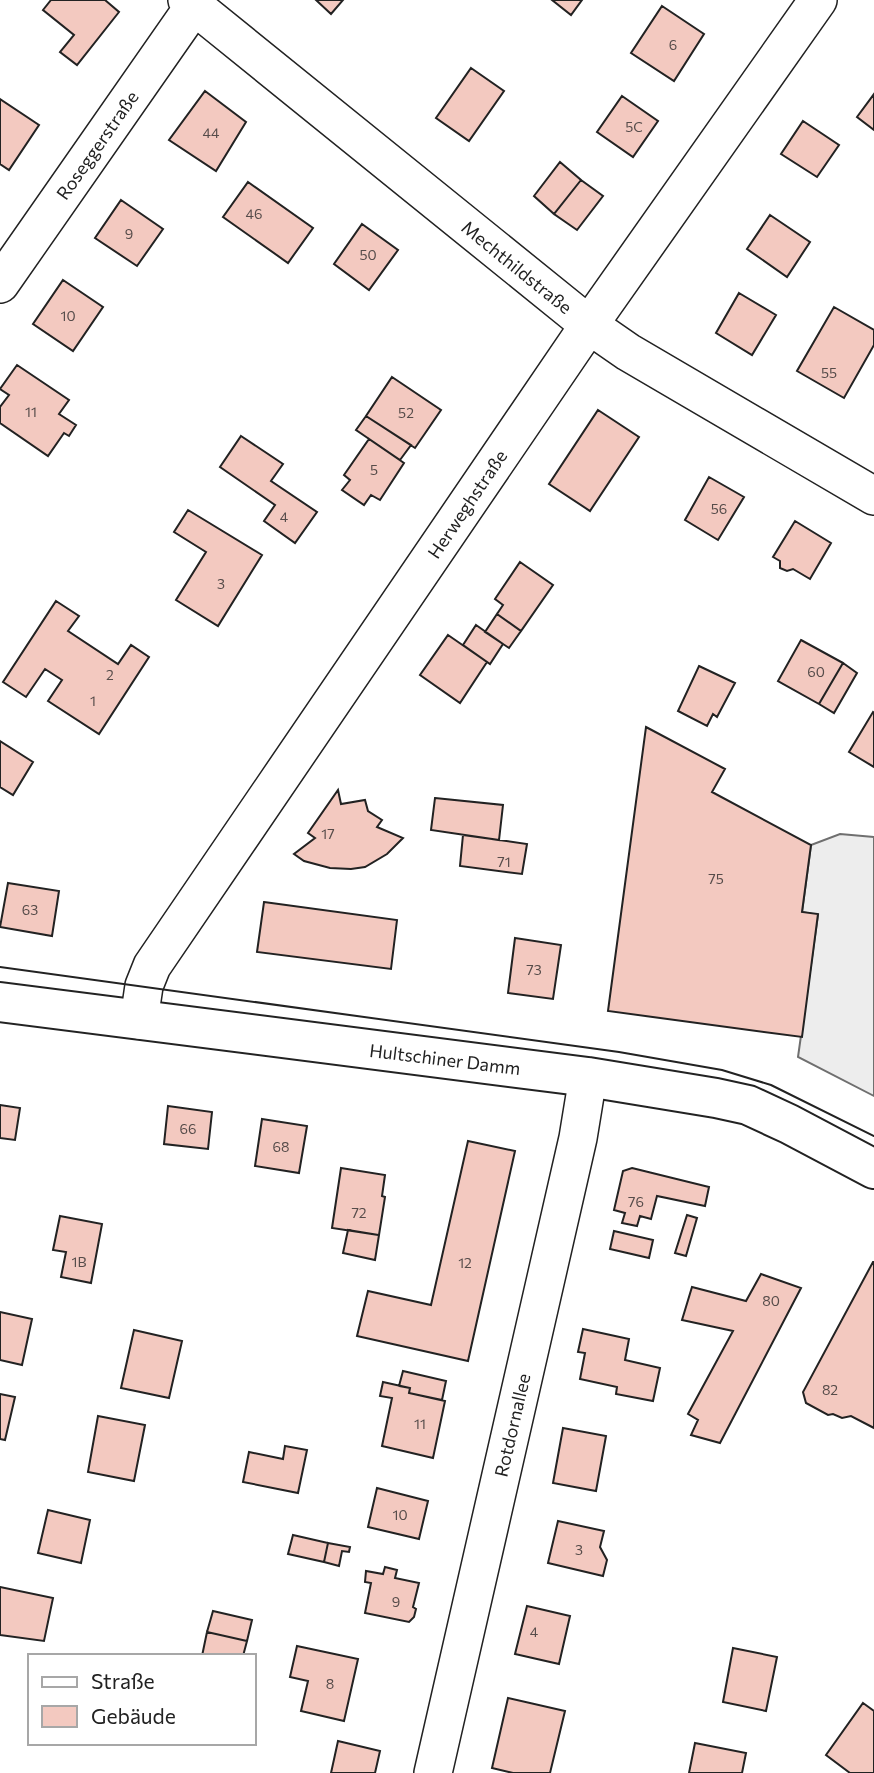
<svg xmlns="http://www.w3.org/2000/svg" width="874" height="1773" viewBox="0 0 874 1773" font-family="Commissioner,sans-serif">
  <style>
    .parking { fill: #ededed; stroke: #6f6f6f; stroke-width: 2 }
    .building { fill: #f3c9c0; stroke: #222; stroke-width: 2 }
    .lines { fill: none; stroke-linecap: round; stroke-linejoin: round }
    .minor-casing { stroke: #222; stroke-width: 40 }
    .major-casing { stroke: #222; stroke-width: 42 }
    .minor { stroke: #fff; stroke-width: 37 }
    .major { stroke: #fff; stroke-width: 38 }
    .tram { stroke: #222; stroke-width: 2 }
    .labels { text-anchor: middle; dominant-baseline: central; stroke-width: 5; stroke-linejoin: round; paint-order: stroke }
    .number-label { font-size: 14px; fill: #564c4a }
    .street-label { font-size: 18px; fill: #222; stroke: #fff }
  </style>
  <rect width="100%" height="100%" fill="#fff"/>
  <path class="parking" d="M 840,834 L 874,837 L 874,1096 L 798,1057 L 818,915 L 802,912 L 811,845 Z"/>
  <path class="building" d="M 51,0 L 105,0 L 119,12 L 77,65 L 60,52 L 74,35 L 43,10 Z
    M 316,0 L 343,0 L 331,14 Z
    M 552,0 L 582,0 L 571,15 Z
    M 662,6 L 704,34 L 674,81 L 631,53 Z
    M 471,68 L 504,91 L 469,141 L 436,118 Z
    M 205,91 L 246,122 L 216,171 L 169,140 Z
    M 874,94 L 874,130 L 857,117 Z
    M 622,96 L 658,121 L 633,157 L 597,132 Z
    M 0,99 L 39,125 L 9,170 L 0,164 Z
    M 803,121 L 839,145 L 817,177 L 781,154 Z
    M 560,162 L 581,180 L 554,214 L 534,196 Z
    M 581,180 L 603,196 L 577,230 L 554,214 Z
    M 248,182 L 313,228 L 288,263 L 223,217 Z
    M 121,200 L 163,229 L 137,266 L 95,238 Z
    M 770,215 L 810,242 L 787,277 L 747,249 Z
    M 362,224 L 398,250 L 369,290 L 334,264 Z
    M 63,280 L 103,307 L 73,351 L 33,324 Z
    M 739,293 L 776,315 L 752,355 L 716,333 Z
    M 834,307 L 874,330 L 874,345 L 844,398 L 797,371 Z
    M 17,365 L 69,400 L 59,414 L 76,425 L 69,436 L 64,433 L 48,456 L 0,423 L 0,407 L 9,395 L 0,389 Z
    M 392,377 L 441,410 L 415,448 L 366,416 Z
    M 598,410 L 639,437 L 590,511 L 549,484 Z
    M 366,416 L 411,445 L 400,460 L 356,430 Z
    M 241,436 L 283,464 L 271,481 L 317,512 L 295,543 L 264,521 L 275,505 L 220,467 Z
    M 369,439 L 404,463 L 380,500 L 371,495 L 364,505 L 342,490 L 350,480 L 344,475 Z
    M 709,477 L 744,497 L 718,540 L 685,520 Z
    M 188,510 L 262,555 L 218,626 L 176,600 L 206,552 L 174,532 Z
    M 795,521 L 831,543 L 810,579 L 793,569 L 787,571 L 780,568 L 780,561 L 773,557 Z
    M 520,562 L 553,585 L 521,631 L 497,614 L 503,605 L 495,599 Z
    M 56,601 L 79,616 L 68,631 L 118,664 L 131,645 L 149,657 L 99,734 L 48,701 L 62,680 L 45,669 L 26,697 L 3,682 Z
    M 497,614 L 521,631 L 509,648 L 485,632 Z
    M 476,625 L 503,644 L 490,664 L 463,645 Z
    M 448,635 L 487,662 L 460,703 L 420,675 Z
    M 801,640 L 843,663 L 819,704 L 778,681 Z
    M 843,663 L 857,673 L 834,713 L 819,704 Z
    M 699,666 L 735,683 L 717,717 L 713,714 L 707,726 L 678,711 Z
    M 873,712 L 874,713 L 874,767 L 849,752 Z
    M 646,727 L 725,769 L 712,792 L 811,845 L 802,912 L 818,914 L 802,1037 L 608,1011 Z
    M 0,741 L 33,762 L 13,795 L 0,787 Z
    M 338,790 L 341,804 L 365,800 L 368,811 L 382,820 L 377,827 L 403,838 L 387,854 L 365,867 L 351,869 L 330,868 L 304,861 L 294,854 L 315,838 L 308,833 Z
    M 435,798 L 503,805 L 499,840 L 431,830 Z
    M 463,835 L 527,844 L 522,874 L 460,866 Z
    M 8,883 L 59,891 L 52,936 L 0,927 Z
    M 264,902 L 397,920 L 391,969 L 257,952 Z
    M 515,938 L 561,945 L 553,999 L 508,993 Z
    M 0,1105 L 20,1108 L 15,1140 L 0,1138 Z
    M 168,1106 L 212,1112 L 208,1149 L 164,1144 Z
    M 262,1119 L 307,1126 L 299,1173 L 255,1166 Z
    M 468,1141 L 515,1151 L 468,1361 L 357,1336 L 368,1291 L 431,1305 Z
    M 341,1168 L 385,1175 L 382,1196 L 385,1197 L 379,1235 L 332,1228 Z
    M 632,1168 L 709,1187 L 705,1206 L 657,1196 L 651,1219 L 640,1216 L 637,1226 L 622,1223 L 625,1213 L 614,1210 L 623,1171 Z
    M 687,1215 L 697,1218 L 686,1256 L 675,1253 Z
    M 60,1216 L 102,1224 L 91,1283 L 61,1277 L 66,1252 L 53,1250 Z
    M 348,1230 L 379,1235 L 375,1260 L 343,1253 Z
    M 614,1231 L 653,1240 L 649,1258 L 610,1249 Z
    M 873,1262 L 874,1262 L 874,1428 L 851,1416 L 842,1418 L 833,1414 L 828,1415 L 806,1403 L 803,1392 Z
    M 761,1274 L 801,1288 L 720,1443 L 691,1435 L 698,1420 L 688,1414 L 733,1331 L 682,1320 L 692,1287 L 746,1301 Z
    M 0,1312 L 32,1319 L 22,1365 L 0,1360 Z
    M 583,1329 L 629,1339 L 625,1360 L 660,1368 L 653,1401 L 616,1394 L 617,1387 L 580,1379 L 585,1353 L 578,1352 Z
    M 134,1330 L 182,1341 L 169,1398 L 121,1388 Z
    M 403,1371 L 446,1381 L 442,1400 L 409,1393 L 410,1388 L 399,1386 Z
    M 383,1382 L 410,1388 L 409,1393 L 445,1401 L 433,1458 L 382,1446 L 392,1398 L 380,1396 Z
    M 0,1394 L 15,1397 L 5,1440 L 0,1439 Z
    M 98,1416 L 145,1425 L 134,1481 L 88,1472 Z
    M 563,1428 L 606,1436 L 596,1491 L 553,1483 Z
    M 285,1446 L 307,1450 L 298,1493 L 243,1482 L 249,1452 L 283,1459 Z
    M 377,1488 L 428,1501 L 419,1539 L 368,1527 Z
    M 48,1510 L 90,1520 L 81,1563 L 38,1553 Z
    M 558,1521 L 604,1531 L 600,1547 L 607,1560 L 603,1576 L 548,1563 Z
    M 293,1535 L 328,1543 L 324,1562 L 288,1554 Z
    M 328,1543 L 350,1547 L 349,1552 L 342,1551 L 339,1566 L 324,1562 Z
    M 385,1567 L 397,1570 L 395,1578 L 419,1583 L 413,1607 L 416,1609 L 414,1617 L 409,1622 L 365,1613 L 371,1583 L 365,1582 L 366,1571 L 383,1574 Z
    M 0,1587 L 53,1598 L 44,1641 L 0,1635 Z
    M 527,1606 L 570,1616 L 559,1664 L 515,1654 Z
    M 213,1611 L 252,1620 L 247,1641 L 207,1632 Z
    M 207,1632 L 247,1641 L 243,1656 L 202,1656 Z
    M 297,1646 L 358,1659 L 344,1721 L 301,1711 L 308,1681 L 290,1677 Z
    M 733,1648 L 777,1657 L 766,1711 L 723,1702 Z
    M 508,1698 L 565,1711 L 550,1773 L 513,1773 L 492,1768 Z
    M 863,1703 L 874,1711 L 874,1773 L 850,1773 L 826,1755 Z
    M 338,1741 L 380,1751 L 375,1773 L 331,1773 Z
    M 695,1743 L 746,1753 L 742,1773 L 689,1773 Z"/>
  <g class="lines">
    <g class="minor-casing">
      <path id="minor" d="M 187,0 L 589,325 L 628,352 L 874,496
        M 0,284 L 194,6
        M 139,1020 L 144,986 L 152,966 L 589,325 L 818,0
        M 433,1773 L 578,1138 L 588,1077"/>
    </g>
    <g class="major-casing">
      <path id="major" d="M 0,1002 L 588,1077 L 716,1098 L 748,1105 L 789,1124 L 874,1169"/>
    </g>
    <use href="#minor" class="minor"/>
    <use href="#major" class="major"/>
    <path class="tram" d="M 0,967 L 619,1052 L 722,1070 L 771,1085 L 874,1136"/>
  </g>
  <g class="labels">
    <g class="number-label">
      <text x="673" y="44">6</text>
      <text x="634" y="126">5C</text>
      <text x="211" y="132">44</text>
      <text x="254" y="213">46</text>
      <text x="129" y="233">9</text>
      <text x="368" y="254">50</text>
      <text x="68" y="315">10</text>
      <text x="829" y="372">55</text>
      <text x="31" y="411">11</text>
      <text x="406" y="412">52</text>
      <text x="374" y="469">5</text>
      <text x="719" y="508">56</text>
      <text x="284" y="516">4</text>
      <text x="221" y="583">3</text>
      <text x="816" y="671">60</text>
      <text x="110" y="674">2</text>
      <text x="93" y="700">1</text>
      <text x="328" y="833">17</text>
      <text x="504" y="861">71</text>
      <text x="716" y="878">75</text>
      <text x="30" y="909">63</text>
      <text x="534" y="969">73</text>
      <text x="188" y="1128">66</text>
      <text x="281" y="1146">68</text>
      <text x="636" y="1201">76</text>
      <text x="359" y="1212">72</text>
      <text x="79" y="1261">1B</text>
      <text x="465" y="1262">12</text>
      <text x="771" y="1300">80</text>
      <text x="830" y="1389">82</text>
      <text x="420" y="1423">11</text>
      <text x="400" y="1514">10</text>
      <text x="579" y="1549">3</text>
      <text x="396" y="1601">9</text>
      <text x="534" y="1631">4</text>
      <text x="330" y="1683">8</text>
    </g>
    <g class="street-label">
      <text transform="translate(97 145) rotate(-55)">Roseggerstraße</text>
      <text transform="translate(517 267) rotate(39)">Mechthildstraße</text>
      <text transform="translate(467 504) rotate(-56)">Herweghstraße</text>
      <text transform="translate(445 1059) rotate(7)">Hultschiner Damm</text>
      <text transform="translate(512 1425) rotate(-77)">Rotdornallee</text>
    </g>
  </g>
  <rect x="28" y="1654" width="228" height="91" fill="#ffffff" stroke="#a7a7a7" stroke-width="2"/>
  <rect x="42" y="1677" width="35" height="10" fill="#ffffff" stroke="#a7a7a7" stroke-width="2"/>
  <text x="91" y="1689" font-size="21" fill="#222222">Straße</text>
  <rect x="42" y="1706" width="35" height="21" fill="#f3c9c0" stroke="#a7a7a7" stroke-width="2"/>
  <text x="91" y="1724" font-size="21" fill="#222222">Gebäude</text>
</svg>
